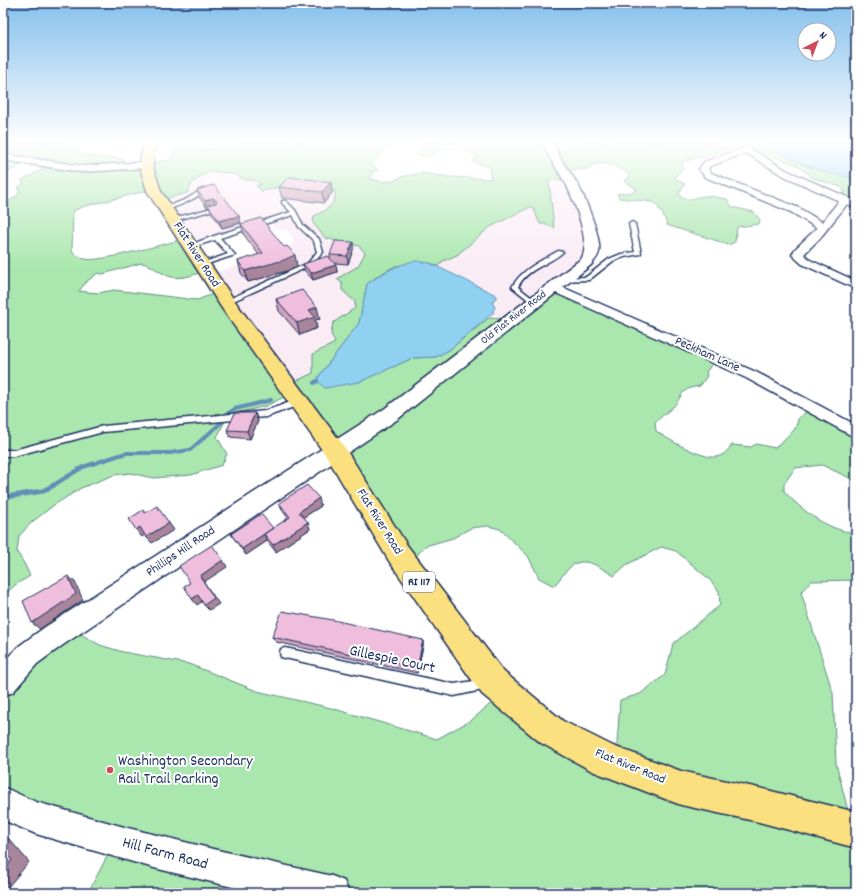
<svg xmlns="http://www.w3.org/2000/svg" width="859" height="896" viewBox="0 0 859 896" font-family="Dekko,sans-serif">
  <style>
    .built { fill: #faecf5 }
    .green { fill: #aae7ae; stroke: #628b86; fill-rule: evenodd }
    .water { fill: #90d1f2; stroke: #6190b7 }
    .lines { fill: none; stroke-linecap: round; stroke-linejoin: round }
    .stream-far1 { stroke: #6190b7; stroke-width: 4 }
    .stream { stroke: #6190b7; stroke-width: 5 }
    .service-casing { stroke: #1b2f5e; stroke-width: 3 }
    .minor-casing { stroke: #1b2f5e; stroke-width: 3 }
    .tertiary-casing { stroke: #1b2f5e; stroke-width: 3 }
    .primary-casing { stroke: #1b2f5e; stroke-width: 3 }
    .service { fill: #fff; fill-rule: evenodd }
    .minor { fill: #fff; fill-rule: evenodd }
    .tertiary { fill: #fff; fill-rule: evenodd }
    .primary { fill: #fbe080; fill-rule: evenodd }
    .wall { fill: #cea3be; stroke: #1b2f5e }
    .shaded-wall { fill: #a8859b; stroke: #1b2f5e }
    .building { fill: #f0bedd; stroke: #1b2f5e }
    .poi-dot { fill: #d1495b; stroke: #fff; stroke-width: 1.5 }
    .labels { text-anchor: middle; dominant-baseline: central; stroke-width: 4; stroke-linejoin: round; paint-order: stroke }
    .far-street-label { font-size: 11px; fill: #1b2f5e; stroke: #fff }
    .shield { fill: #fff; stroke: #5f6d8e; stroke-width: 1 }
    .shield-label { font-size: 12px; font-weight: bold; fill: #1b2f5e }
    .street-label { font-size: 13px; fill: #1b2f5e; stroke: #fff }
    .near-street-label { font-size: 16px; fill: #1b2f5e; stroke: #fff }
    .near-poi-label { font-size: 16px; fill: #1b2f5e; stroke: #fff; text-anchor: start }
  </style>
  <rect width="100%" height="100%" fill="#fff"/>
  <filter id="ink" filterUnits="userSpaceOnUse"><feTurbulence type="fractalNoise" baseFrequency=".025" numOctaves="2"/><feDisplacementMap in="SourceGraphic" scale="8" xChannelSelector="R" yChannelSelector="G"/><feConvolveMatrix kernelMatrix="1 2 1 2 8 2 1 2 1" color-interpolation-filters="sRGB"/></filter>
  <g filter="url(#ink)">
    <path class="built" d="M 213,171 L 234,174 L 245,180 L 254,180 L 262,184 L 262,191 L 290,185 L 335,191 L 336,197 L 328,210 L 314,216 L 341,243 L 359,246 L 365,253 L 358,266 L 338,279 L 342,283 L 342,290 L 355,302 L 355,308 L 333,323 L 335,343 L 313,373 L 288,385 L 210,274 L 289,250 L 287,248 L 293,242 L 292,235 L 285,230 L 272,229 L 272,224 L 273,222 L 188,242 L 162,200 L 187,193 L 192,183 L 201,176 Z
      M 557,179 L 568,179 L 594,249 L 512,319 L 489,318 L 494,312 L 492,302 L 496,295 L 438,266 L 443,261 L 457,255 L 490,227 L 524,209 L 533,207 L 540,224 L 544,224 L 551,227 L 554,226 L 549,181 Z"/>
    <path class="green" d="M 29,142 L 88,142 L 78,147 L 79,153 L 88,156 L 124,159 L 123,166 L 166,161 L 172,159 L 174,142 L 196,142 L 199,148 C 207,149 214,150 222,145 L 221,142 L 398,142 L 387,148 L 372,164 L 378,170 L 372,172 L 370,178 L 382,182 L 393,181 L 401,177 L 421,173 L 449,177 L 492,179 L 489,173 L 491,170 L 488,166 L 473,162 L 477,157 L 475,154 C 466,152 455,146 446,148 C 435,151 432,159 419,155 L 417,151 L 420,146 L 419,142 L 561,142 L 556,147 L 558,150 L 564,150 L 580,142 L 759,142 L 783,153 L 804,165 L 856,179 L 856,187 L 854,190 L 856,192 L 856,203 L 842,196 L 845,192 L 841,187 L 813,178 L 797,165 L 749,148 L 738,145 L 730,146 L 715,154 L 683,161 L 682,165 L 684,168 L 675,176 L 676,179 L 685,184 L 679,193 L 681,198 C 690,201 695,197 704,196 C 712,196 720,198 727,199 L 732,207 L 754,212 L 760,220 L 759,224 L 737,227 L 735,242 L 728,245 C 708,237 687,232 667,225 C 666,218 658,206 653,202 L 619,198 L 617,194 L 634,192 L 637,189 L 624,181 L 629,178 L 630,176 C 620,166 603,160 590,166 L 589,169 L 563,170 L 568,179 L 549,181 L 554,228 L 544,224 L 540,224 L 533,207 L 530,207 L 490,227 L 457,255 L 443,261 L 438,266 L 430,263 L 395,266 L 379,275 L 367,284 L 359,323 L 319,376 L 359,382 L 413,358 L 436,357 L 449,350 L 489,318 L 512,319 L 550,290 L 716,359 L 706,372 L 707,376 L 700,386 C 679,389 684,395 673,407 C 667,412 661,417 655,422 L 656,431 C 666,439 704,459 715,457 C 724,456 727,451 732,445 L 751,447 L 756,444 L 775,448 L 795,429 L 799,417 L 813,408 L 856,431 L 856,481 L 822,465 L 795,468 L 784,484 L 784,491 C 802,511 829,531 856,533 L 856,580 L 811,581 L 801,592 L 833,693 L 836,763 L 851,823 L 856,826 L 856,893 L 88,893 L 115,841 L 3,800 L 3,684 L 70,628 L 100,645 L 123,652 L 189,664 L 257,691 L 331,708 L 437,739 L 473,719 L 497,698 L 616,759 L 620,700 L 640,694 L 665,675 L 673,644 L 720,605 L 719,591 L 709,579 L 676,551 L 661,547 L 626,565 L 614,576 C 603,569 586,556 573,565 C 566,570 559,580 554,586 L 539,578 L 528,556 L 500,529 L 488,526 L 471,528 L 453,538 L 425,546 L 412,561 L 292,393 L 266,406 L 236,413 L 226,419 L 217,437 L 227,454 L 222,465 L 191,475 L 153,478 L 130,473 L 114,475 L 81,488 L 54,505 L 32,522 L 19,536 L 17,552 L 25,565 L 30,576 L 15,585 L 3,596 L 3,212 L 4,208 L 9,206 L 8,202 L 19,194 L 19,190 L 17,188 L 23,184 L 22,180 L 49,166 L 28,161 L 3,175 L 3,161 L 7,159 L 3,157 L 3,143 L 14,145 ZM 213,171 L 234,174 L 245,180 L 254,180 L 262,184 L 256,186 L 262,191 L 290,185 L 335,191 C 337,205 325,211 314,216 L 313,223 L 325,238 L 359,246 L 365,253 L 358,266 L 337,279 L 342,283 L 342,290 L 355,302 L 355,308 L 333,323 L 331,334 L 335,343 L 313,354 L 313,373 L 288,385 L 221,291 L 197,300 L 114,290 L 98,293 L 79,291 L 86,282 L 98,273 L 103,274 L 141,263 C 150,264 156,270 164,274 C 178,282 193,275 207,270 L 184,239 C 166,243 99,263 85,259 C 80,258 76,254 72,251 L 73,211 L 82,207 L 154,189 L 162,200 L 187,193 L 192,183 L 201,176 Z"/>
    <path class="water" d="M 761,142 L 856,142 L 856,179 C 823,173 789,161 761,142 Z
      M 415,261 L 430,263 L 496,295 L 497,297 L 492,302 L 495,307 L 493,311 L 494,312 L 449,350 L 436,357 L 413,358 L 359,382 L 325,388 L 317,381 L 319,376 L 359,323 L 367,284 C 382,273 396,265 415,261 Z"/>
    <g class="lines">
      <path class="stream-far1" d="M 314,383 L 317,381
        M 227,414 L 235,409 L 271,400
        M 52,486 L 83,467 L 126,453 L 170,453 L 190,450 L 222,422"/>
      <path class="stream" d="M 3,495 L 6,497 L 43,491 L 54,485"/>
      <g class="service-casing">
        <path id="service" d="M 204,188 L 208,189 C 201,195 172,212 164,208 L 187,199 Z
          M 282,201 L 286,201 L 295,210 L 303,225 L 319,239 L 323,252 L 312,265 L 229,303 L 225,303 L 225,301 L 308,263 L 317,252 L 314,241 L 299,227 L 293,215 L 220,238 L 235,255 L 204,265 L 199,264 L 228,254 L 215,240 L 190,248 L 187,246 L 214,236 L 291,212 L 282,203 Z
          M 216,207 L 218,208 L 218,209 L 173,221 L 170,219 Z
          M 632,222 L 635,224 L 641,253 L 640,254 L 624,257 L 613,261 L 589,280 L 561,281 L 560,280 L 563,278 L 586,277 L 609,259 L 621,254 L 635,252 L 629,224 Z
          M 558,251 L 563,252 C 549,265 527,268 518,287 L 537,302 L 536,303 L 532,303 L 512,287 C 522,269 541,261 558,251 Z
          M 299,399 L 303,402 L 302,404 L 266,417 L 103,432 L 14,456 L 3,456 L 3,450 L 14,450 L 103,426 L 265,411 Z
          M 285,648 L 454,684 L 487,679 L 491,680 L 492,684 L 491,688 L 487,689 L 454,696 L 285,658 L 281,657 L 280,653 L 281,649 Z"/>
      </g>
      <g class="minor-casing">
        <path id="minor" d="M 747,147 L 788,171 L 856,201 L 856,208 L 847,204 L 820,238 L 804,254 L 810,260 L 856,281 L 856,289 L 802,264 L 792,255 L 795,249 L 817,228 L 791,212 L 705,177 L 699,169 L 704,162 ZM 746,153 L 782,175 L 839,201 L 822,222 L 799,208 L 711,173 L 708,169 L 710,166 Z
          M 3,154 L 82,166 L 146,162 L 150,165 L 146,168 L 82,172 L 3,160 Z
          M 553,283 L 756,372 L 856,425 L 856,438 L 746,378 L 549,290 L 547,287 L 549,284 Z"/>
      </g>
      <g class="tertiary-casing">
        <path id="tertiary" d="M 544,142 L 554,142 C 558,159 570,171 578,185 C 585,198 602,239 599,252 C 598,257 594,261 591,265 L 398,419 L 63,645 L 37,664 L 13,692 L 3,696 L 3,662 L 19,646 L 45,627 L 384,409 L 581,259 C 592,245 574,201 567,186 C 559,171 548,159 544,142 Z
          M 3,787 L 36,802 L 124,827 L 213,849 L 332,876 L 344,881 L 349,893 L 257,893 L 154,868 L 60,841 L 36,834 L 3,820 Z"/>
      </g>
      <g class="primary-casing">
        <path id="primary" d="M 145,142 L 156,142 L 153,155 L 153,167 L 161,191 L 239,307 L 343,445 L 407,545 L 504,672 L 563,721 L 613,746 L 681,771 L 759,788 L 856,812 L 856,848 L 759,822 L 681,805 L 592,771 L 541,743 L 482,694 L 469,676 L 389,561 L 327,457 L 223,310 L 147,191 L 140,167 L 141,155 Z"/>
      </g>
      <use href="#service" class="service"/>
      <use href="#minor" class="minor"/>
      <use href="#tertiary" class="tertiary"/>
      <use href="#primary" class="primary"/>
    </g>
    <path class="wall" d="M 331,182 L 332,193 L 324,203 L 282,198 L 279,187 Z
      M 214,185 L 241,223 L 222,228 L 211,212 L 209,207 L 207,208 L 199,197 L 197,190 Z
      M 241,224 L 297,266 L 287,271 L 248,282 L 241,273 L 238,261 L 259,255 L 244,235 Z
      M 353,242 L 353,250 L 348,264 L 334,263 L 336,265 L 337,272 L 313,280 L 305,271 L 303,264 L 330,259 L 330,255 Z
      M 276,299 L 320,319 L 315,320 L 317,328 L 300,335 L 279,311 Z
      M 255,413 L 258,421 L 250,439 L 230,437 L 227,430 Z
      M 279,503 L 321,506 L 304,517 L 310,529 L 276,552 L 267,541 L 246,555 L 235,540 L 231,534 L 273,529 L 288,518 L 282,510 Z
      M 272,637 L 423,640 L 423,646 L 417,673 L 276,642 Z"/>
    <path class="shaded-wall" d="M 331,182 L 332,193 L 324,203 L 322,192 Z
      M 213,198 L 216,206 L 208,205 L 209,207 L 207,208 L 205,201 Z
      M 239,216 L 241,223 L 222,228 L 219,221 Z
      M 353,242 L 353,250 L 348,264 L 347,256 Z
      M 295,255 L 297,266 L 287,271 L 248,282 L 245,271 Z
      M 336,265 L 337,272 L 313,280 L 311,273 Z
      M 317,307 L 320,319 L 315,320 L 317,328 L 300,335 L 297,323 L 309,310 Z
      M 255,413 L 258,421 L 250,439 L 247,431 Z
      M 319,498 L 321,506 L 301,519 L 299,512 Z
      M 308,522 L 310,529 L 276,552 L 273,545 Z
      M 169,523 L 174,530 L 152,543 L 146,537 Z
      M 140,527 L 146,534 L 142,537 L 136,530 Z
      M 264,534 L 267,541 L 246,555 L 242,549 Z
      M 223,560 L 227,567 L 204,582 L 219,604 L 209,610 L 204,605 L 200,576 Z
      M 68,576 L 75,582 L 83,600 L 40,629 L 32,623 Z
      M 198,595 L 203,601 L 197,605 L 192,599 Z
      M 423,640 L 423,646 L 417,673 L 417,668 Z
      M 3,832 L 29,862 L 3,893 Z"/>
    <path class="building" d="M 289,177 L 331,182 L 322,192 L 279,187 Z
      M 214,185 L 239,216 L 219,221 L 208,205 L 216,203 L 217,201 L 213,198 L 205,201 L 197,190 Z
      M 261,218 L 284,247 L 287,246 L 295,255 L 284,260 L 245,271 L 238,261 L 263,253 L 241,224 Z
      M 335,241 L 353,242 L 347,256 L 330,255 Z
      M 328,256 L 336,265 L 311,273 L 303,264 Z
      M 302,290 L 317,307 L 309,310 L 315,317 L 297,323 L 276,299 Z
      M 235,413 L 255,413 L 247,431 L 227,430 Z
      M 307,485 L 319,498 L 299,512 L 308,522 L 273,545 L 264,534 L 290,517 L 279,503 Z
      M 157,506 L 169,523 L 146,537 L 140,527 L 136,530 L 129,519 L 143,510 L 145,513 Z
      M 261,514 L 273,528 L 242,549 L 231,534 Z
      M 212,545 L 223,560 L 200,576 L 214,598 L 204,605 L 198,595 L 192,599 L 184,586 L 190,583 L 179,566 Z
      M 68,576 L 76,594 L 32,623 L 23,601 Z
      M 282,611 L 333,620 L 423,640 L 417,668 L 272,637 Z
      M 3,850 L 12,860 L 3,871 Z"/>
  </g>
  <linearGradient id="sky" x2="0" y2="1"><stop stop-color="#85c0ec"/><stop offset="0.53" stop-color="#fff"/><stop offset="1" stop-color="#fff" stop-opacity="0"/></linearGradient>
  <rect width="859" height="268" fill="url(#sky)"/>
  <circle class="poi-dot" cx="110" cy="770" r="4"/>
  <g class="labels">
    <g class="far-street-label">
      <text transform="translate(514 318) rotate(-38)">Old Flat River Road</text>
    </g>
    <rect class="shield" x="403" y="572" width="32" height="20" rx="3"/>
    <g class="shield-label">
      <text x="419" y="582">RI 117</text>
    </g>
    <g class="street-label">
      <text transform="translate(196 255) rotate(57)">Flat River Road</text>
      <text transform="translate(707 355) rotate(24)">Peckham Lane</text>
      <text transform="translate(379 522) rotate(58)">Flat River Road</text>
      <text transform="translate(181 552) rotate(-34)">Phillips Hill Road</text>
      <text transform="translate(630 767) rotate(22)">Flat River Road</text>
    </g>
    <g class="near-street-label">
      <text transform="translate(392 660) rotate(12)">Gillespie Court</text>
      <text transform="translate(165 854) rotate(15)">Hill Farm Road</text>
    </g>
    <g class="near-poi-label">
      <text x="118" y="761">Washington Secondary<tspan x="118" dy="18">Rail Trail Parking</tspan></text>
    </g>
  </g>
  <rect width="859" height="896" fill="none" stroke="#fff" stroke-width="16"/>
  <rect x="8" y="8" width="843" height="880" fill="none" stroke="#1b2f5e" stroke-width="1.5" filter="url(#ink)"/>
  <g transform="translate(817 42) rotate(42)"><circle r="19" fill="#ffffff" stroke="#a4acbf"/>
  <path d="M0-3L7 15L0 10L-7 15Z" fill="#d1495b"/>
  <text y="-6" font-size="11" font-weight="bold" text-anchor="middle" fill="#1b2f5e">N</text>
  </g>
</svg>
